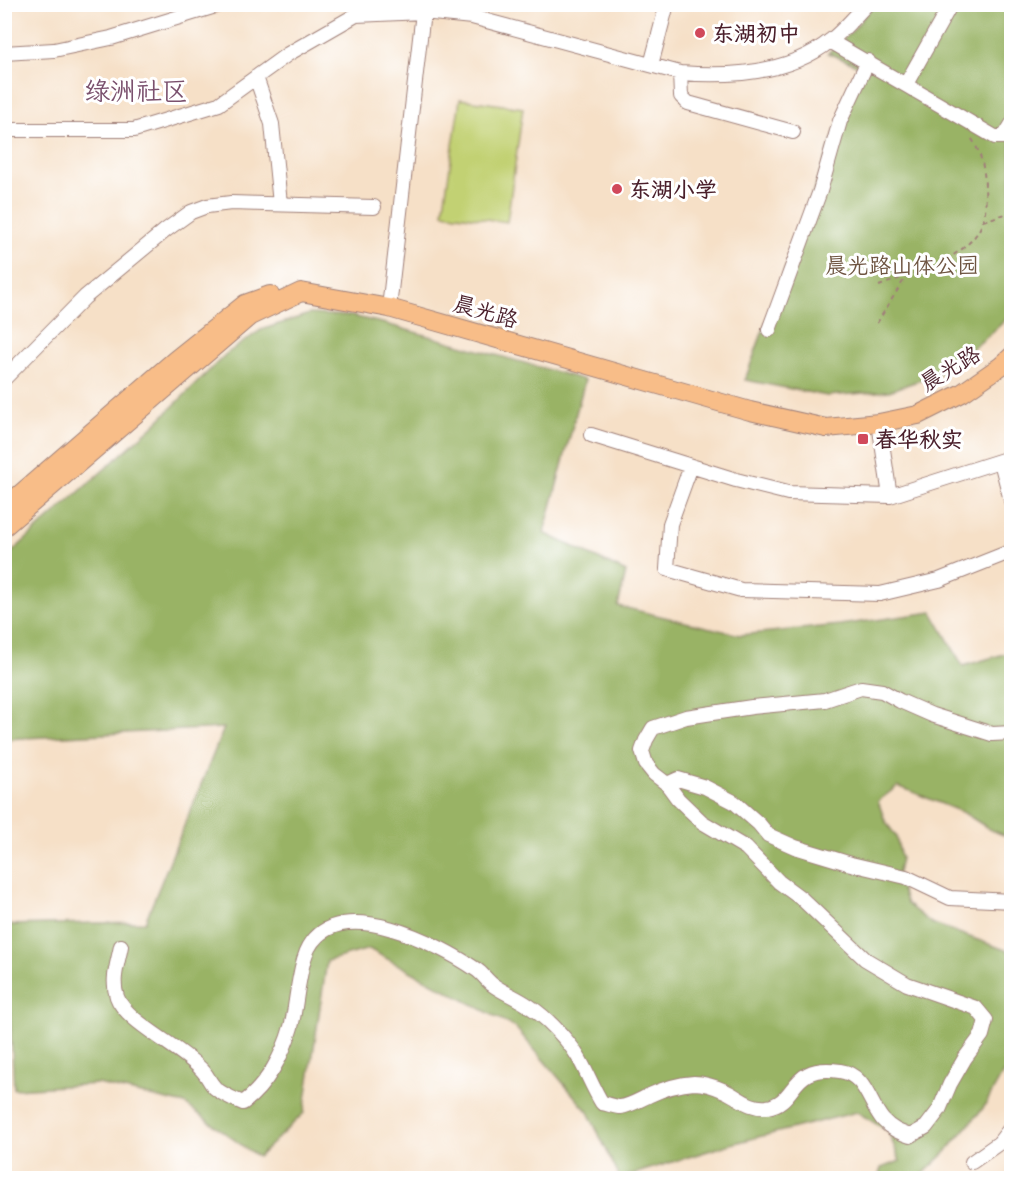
<svg xmlns="http://www.w3.org/2000/svg" width="1016" height="1183" viewBox="0 0 1016 1183" font-family="'Patrick Hand','LXGW WenKai TC',sans-serif">
  <style>
    .green { fill: #c2d173; stroke: #86784f; stroke-width: 1.5 }
    .forest { fill: #99b365; stroke: #726948; stroke-width: 1.5 }
    .lines { fill: none; stroke-linecap: round; stroke-linejoin: round }
    .minor-casing { stroke: #a08079; stroke-width: 16 }
    .major-casing { stroke: #a08079; stroke-width: 20 }
    .path { stroke: #a08079; stroke-width: 2; stroke-dasharray: 4.5 4.5; stroke-linecap: butt }
    .minor { stroke: #fff; stroke-width: 14 }
    .major { stroke: #f8bd88; stroke-width: 18 }
    .poi-dot { fill: #d1495b; stroke: #fff; stroke-width: 2 }
    .labels { text-anchor: middle; dominant-baseline: central; stroke-width: 6; stroke-linejoin: round; paint-order: stroke }
    .poi-label { font-size: 22px; font-weight: bold; fill: #4a1f2b; stroke: #fff; text-anchor: start }
    .park-label { font-size: 22px; fill: #6e5441; stroke: #fff }
    .street-label { font-size: 22px; fill: #4a1f2b; stroke: #fff }
    .quarter-label { font-size: 26px; fill: #7b516e; stroke: #fff }
  </style>
  <rect width="100%" height="100%" fill="#fff"/>
  <filter id="ink" filterUnits="userSpaceOnUse"><feTurbulence type="fractalNoise" baseFrequency=".0167" numOctaves="2"/><feDisplacementMap in="SourceGraphic" scale="12" xChannelSelector="R" yChannelSelector="G"/><feConvolveMatrix kernelMatrix="1 2 1 2 8 2 1 2 1" color-interpolation-filters="sRGB"/></filter>
  <filter id="wash" filterUnits="userSpaceOnUse"><feTurbulence type="fractalNoise" baseFrequency=".008" numOctaves="4" result="noise"/><feDisplacementMap in="SourceGraphic" scale="24" xChannelSelector="R" yChannelSelector="G"/><feGaussianBlur stdDeviation="1.35" result="paint"/><feColorMatrix in="noise" values="0 0 0 0 0 0 0 0 0 0 0 0 0 0 0 0 0 1.4 0 .05"/><feComposite in="paint" operator="in"/></filter>
  <g filter="url(#wash)">
    <rect width="100%" height="100%" fill="#f6e0c7"/>
    <path class="green" d="M 460,99 L 523,108 L 507,222 L 443,213 Z"/>
    <path class="forest" d="M 873,5 L 1011,5 L 1011,315 L 987,337 L 943,372 L 889,391 L 827,396 L 745,380 L 859,66 L 828,53 L 853,30 Z
      M 309,314 L 352,316 L 386,324 L 585,380 L 544,533 L 626,572 L 618,606 L 740,635 L 840,625 L 932,612 L 963,666 L 1011,652 L 1011,838 L 991,830 L 964,813 L 898,786 L 878,801 L 885,821 L 896,836 L 901,858 L 897,877 L 907,904 L 931,923 L 1011,952 L 1011,1074 L 1003,1073 L 984,1107 L 945,1153 L 919,1178 L 878,1178 L 881,1168 L 900,1161 L 888,1131 L 857,1112 L 731,1144 L 620,1178 L 588,1112 L 515,1027 L 369,949 L 327,961 L 304,1113 L 258,1157 L 185,1104 L 98,1084 L 14,1089 L 5,925 L 145,922 L 224,728 L 5,739 L 5,558 L 155,424 L 226,354 L 261,330 Z"/>
  </g>
  <g filter="url(#ink)">
    <g class="lines">
      <g class="minor-casing">
        <path id="minor" d="M 830,41 L 995,137 L 1004,137 L 1012,124
          M 4,53 L 54,50 L 111,38 L 222,4
          M 651,65 L 667,4
          M 680,73 L 681,96 L 688,103 L 793,132
          M 256,77 L 272,124 L 280,204
          M 906,84 L 951,4
          M 4,130 L 134,130 L 219,104 L 288,54 L 356,15 L 423,12 L 472,17 L 680,73 C 730,77 790,74 831,40 C 844,30 855,16 867,4
          M 389,308 L 423,12 L 420,4
          M 769,330 L 820,191 L 840,121 L 868,61
          M 4,379 L 85,297 L 166,230 L 191,212 L 207,206 L 231,203 L 374,207
          M 879,423 L 890,496
          M 591,435 L 736,480 L 788,493 L 890,496 L 1012,457
          M 1001,462 L 1012,504
          M 691,466 L 670,524 L 667,569 L 741,590 L 880,594 L 939,580 L 1012,551
          M 667,784 L 678,779 L 705,787 L 734,802 L 759,824 L 768,835 L 795,847 L 851,864 L 906,877 L 950,898 L 1012,901
          M 121,946 C 118,963 111,979 117,997 C 125,1021 182,1048 201,1069 C 207,1074 209,1082 215,1088 C 223,1095 233,1099 243,1103 C 267,1085 283,1055 291,1027 C 295,1012 296,997 299,982 C 301,971 303,957 309,947 C 340,892 440,945 477,970 C 483,974 487,981 493,985 C 504,993 518,998 529,1006 C 543,1015 555,1027 566,1040 C 583,1059 589,1082 602,1103 C 608,1104 615,1107 620,1107 C 630,1106 641,1099 650,1095 C 663,1089 679,1084 694,1083 C 704,1083 716,1087 725,1091 C 739,1097 749,1109 767,1107 C 799,1102 788,1063 840,1071 C 866,1075 868,1102 883,1120 C 891,1129 899,1132 910,1136 L 926,1127 L 939,1110 L 950,1084 L 965,1058 L 982,1035 L 986,1020 L 976,1008 L 907,984 L 865,959 L 802,899 L 779,882 L 746,848 L 702,822 L 678,799 L 667,784 L 654,774 L 646,764 L 642,751 L 646,740 L 653,728 L 686,717 L 752,707 L 825,700 L 861,688 L 882,691 L 900,701 L 932,715 L 992,734 L 1012,733
          M 972,1162 L 999,1143 L 1012,1126"/>
      </g>
      <g class="major-casing">
        <path id="major" d="M 4,508 L 175,360 L 245,304 L 270,295
          M 4,527 L 250,316 L 301,292 L 389,308 L 750,411 L 826,428 L 879,423 L 918,415 L 962,393 L 1001,366 L 1012,356"/>
      </g>
      <path class="path" d="M 983,221 L 1012,212
        M 879,286 C 912,273 971,259 983,221 C 986,212 986,199 985,189 C 985,169 981,152 970,136
        M 877,323 L 907,275"/>
      <use href="#minor" class="minor"/>
      <use href="#major" class="major"/>
    </g>
  </g>
  <g class="poi-dot">
    <circle cx="700" cy="33" r="6"/>
    <circle cx="617" cy="189" r="6"/>
    <rect x="857" y="433" width="12" height="12" rx="3"/>
  </g>
  <g class="labels">
    <g class="poi-label">
      <text x="712" y="33">东湖初中</text>
      <text x="629" y="189">东湖小学</text>
      <text x="875" y="439">春华秋实</text>
    </g>
    <g class="park-label">
      <text x="902" y="265">晨光路山体公园</text>
    </g>
    <g class="street-label">
      <text transform="translate(486 311) rotate(16)">晨光路</text>
      <text transform="translate(950 368) rotate(-31)">晨光路</text>
    </g>
    <g class="quarter-label">
      <text x="136" y="90">绿洲社区</text>
    </g>
  </g>
  <rect width="1016" height="1183" fill="none" stroke="#fff" stroke-width="24"/>
</svg>
